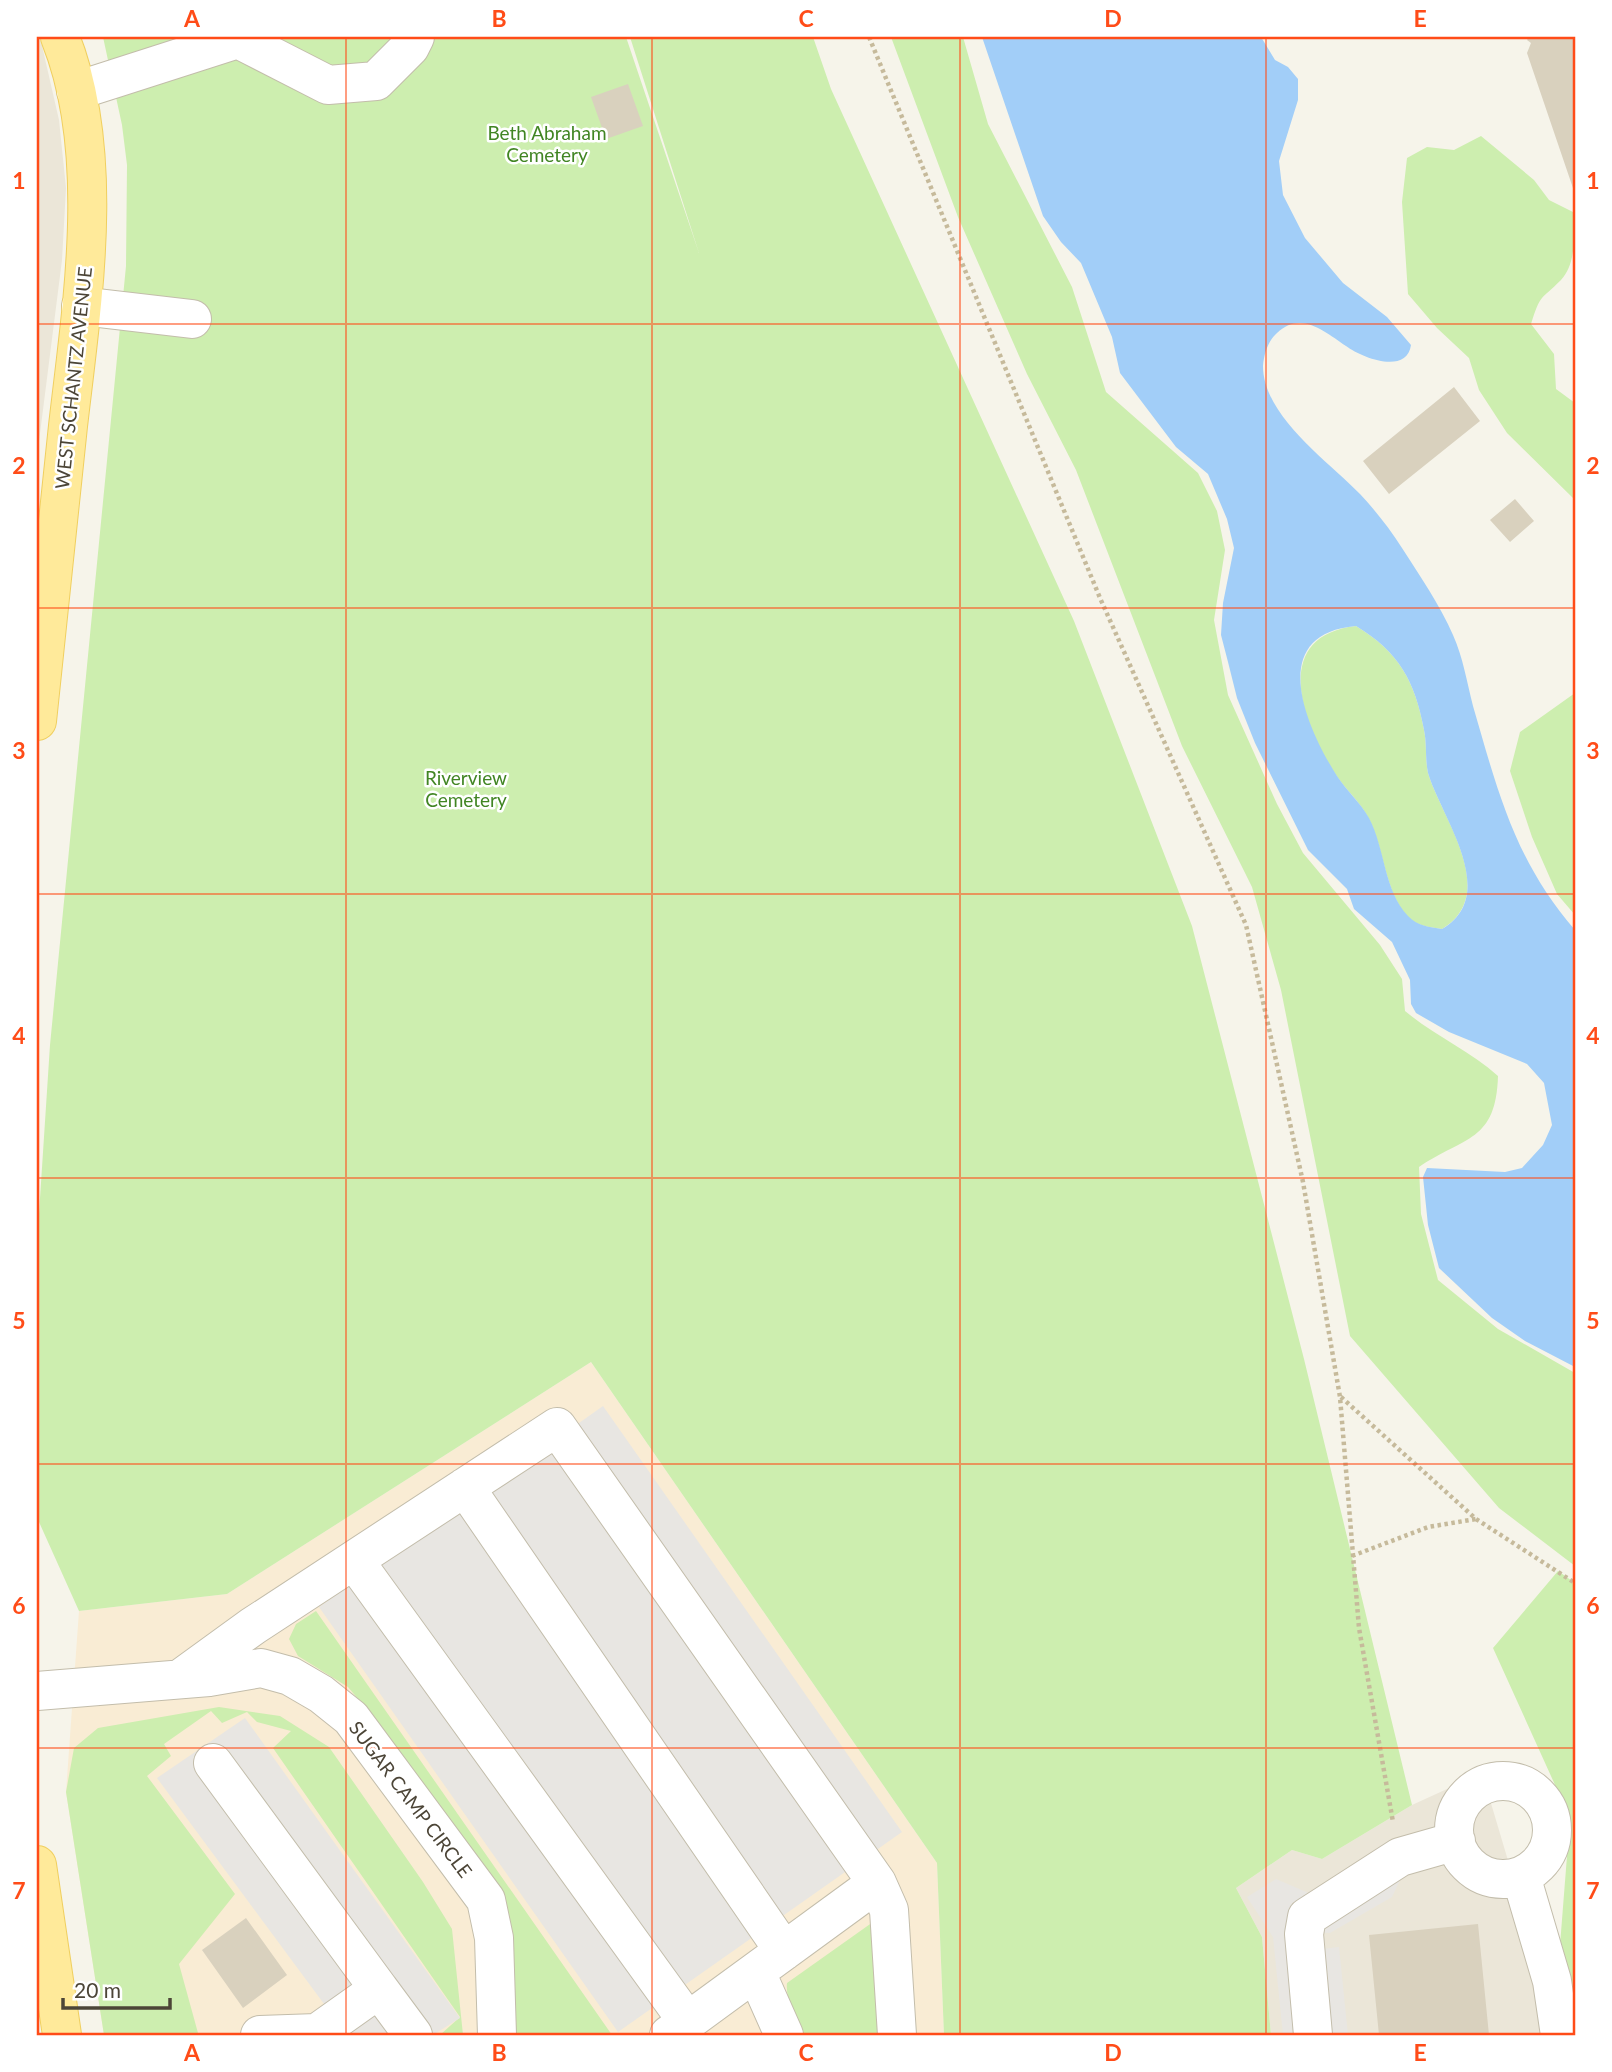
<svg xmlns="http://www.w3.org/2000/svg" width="1612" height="2072" viewBox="0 0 1612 2072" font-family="Lato,sans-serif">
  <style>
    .residential { fill: #ebe6d8 }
    .commercial { fill: #f9ecd4 }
    .green { fill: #cdeeaf }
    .parking { fill: #e8e6e2 }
    .water { fill: #a2cef8; fill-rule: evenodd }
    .building { fill: #d9d1be }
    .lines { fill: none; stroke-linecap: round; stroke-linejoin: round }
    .minor-casing { stroke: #c3bdab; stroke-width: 40 }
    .major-casing { stroke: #f0cf5f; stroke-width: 40 }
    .path { stroke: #c6ba9b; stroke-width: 4.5; stroke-dasharray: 3.5 3.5; stroke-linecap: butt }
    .minor { stroke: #fff; stroke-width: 38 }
    .major { stroke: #ffea9a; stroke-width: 38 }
    .grid { fill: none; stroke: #ff4c18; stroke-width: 2; stroke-opacity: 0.55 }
    .labels { text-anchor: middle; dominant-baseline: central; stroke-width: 5; stroke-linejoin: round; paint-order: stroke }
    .park-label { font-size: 19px; fill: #418523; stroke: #fff }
    .street-label { font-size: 19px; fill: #4c4537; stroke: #fff }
    .neatline { fill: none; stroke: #ff4c18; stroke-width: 2.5 }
    .grid-label { font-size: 23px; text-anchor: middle; font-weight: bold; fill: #ff4c18 }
  </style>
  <rect width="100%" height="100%" fill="#f6f4ea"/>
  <path class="residential" d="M 37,37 L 40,37 L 59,120 L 66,188 L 62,260 L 37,457 Z
    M 1482,1773 L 1545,1985 L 1551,2035 L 1271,2035 L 1262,1937 L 1236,1888 L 1292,1850 L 1322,1859 L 1412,1805 Z"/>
  <path class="commercial" d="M 591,1362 L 937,1863 L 944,2035 L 104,2035 L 66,1792 L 79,1611 L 227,1594 Z"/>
  <path class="green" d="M 103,37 L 626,37 L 699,253 L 630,37 L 813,37 L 831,89 L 1074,621 L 1192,926 L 1304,1359 L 1412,1805 L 1322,1859 L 1292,1850 L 1236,1888 L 1262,1937 L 1271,2035 L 944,2035 L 937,1863 L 591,1362 L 227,1594 L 79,1611 L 39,1522 L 37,1244 L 50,1045 L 126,266 L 127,165 L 122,125 Z
    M 891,37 L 963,37 L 988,124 L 1072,287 L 1106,392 L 1198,473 L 1217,511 L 1225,550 L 1214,620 L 1228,695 L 1277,804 L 1303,853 L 1380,945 L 1402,979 L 1405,1011 C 1435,1036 1469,1050 1498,1076 C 1496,1142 1465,1136 1419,1167 L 1421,1214 L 1438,1280 L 1498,1329 L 1575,1373 L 1575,1566 L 1499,1508 L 1350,1336 L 1281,990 L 1252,887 L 1182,746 L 1076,470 L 1027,374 L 958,217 Z
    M 1481,136 L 1534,180 L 1549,200 L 1573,212 C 1574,233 1577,263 1561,280 C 1540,301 1541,293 1531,324 L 1554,354 L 1556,389 L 1575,403 L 1575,500 L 1507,433 L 1479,390 L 1469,358 L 1437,328 L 1408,294 L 1402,202 L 1407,158 L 1427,147 L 1454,150 Z
    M 1356,626 C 1399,652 1415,681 1424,730 C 1427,744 1425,759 1428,773 C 1441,817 1501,893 1442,929 C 1429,927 1416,926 1407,916 C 1385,891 1384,850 1370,821 C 1362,804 1349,793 1338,778 C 1304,730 1267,636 1356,626 Z
    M 1575,693 L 1575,915 L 1557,894 L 1532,837 L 1510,771 L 1520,732 Z
    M 1558,1571 L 1575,1583 L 1575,2035 L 1560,1945 L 1570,1818 L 1493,1648 Z
    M 316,1611 L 612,2035 L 515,2035 L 496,1893 L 385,1731 L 348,1687 L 298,1656 L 289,1639 L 296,1624 Z
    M 219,1707 L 280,1716 L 329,1747 L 423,1882 L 452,1929 L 463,2035 L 440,2035 L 460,2017 L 273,1748 L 291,1731 L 257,1722 L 247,1712 L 222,1723 L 211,1711 L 164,1744 L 171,1756 L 147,1776 L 235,1894 L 179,1964 L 198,2033 L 104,2035 L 66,1792 L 74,1748 L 98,1728 Z
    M 873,1922 L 877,1930 L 877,2035 L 801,2035 C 797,2019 785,1999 787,1983 Z"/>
  <path class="parking" d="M 603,1406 L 902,1832 L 618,2032 L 319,1607 Z
    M 245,1718 L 460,2018 L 433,2035 L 290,2035 L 327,2008 L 157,1778 Z
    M 1401,1878 L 1392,1897 L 1330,1933 L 1312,1932 L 1313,1950 L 1339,1947 L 1348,2035 L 1283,2035 L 1273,1937 L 1247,1897 L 1276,1879 L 1311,1894 Z"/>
  <path class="water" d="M 982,37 L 1261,37 L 1275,60 L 1288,67 L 1298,79 L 1298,100 L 1279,161 L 1283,195 L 1305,238 L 1343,283 L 1387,317 L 1411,345 C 1407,375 1362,358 1346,346 C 1325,332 1301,310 1277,333 C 1268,341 1264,354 1263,366 C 1263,416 1328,461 1360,494 C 1375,510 1390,529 1402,548 C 1420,576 1440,605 1453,635 C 1463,657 1467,683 1473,706 C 1498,792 1515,861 1575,930 L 1575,1367 L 1525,1341 L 1492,1318 L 1439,1268 L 1428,1225 L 1423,1177 L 1427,1168 L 1505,1172 L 1522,1168 L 1543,1145 L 1552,1125 L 1544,1083 L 1527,1064 L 1449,1032 L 1416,1013 L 1411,1004 L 1410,980 L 1392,942 L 1354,909 L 1347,889 L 1308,850 L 1255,743 L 1237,698 L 1228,662 L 1221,635 L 1223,603 L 1234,548 L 1227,519 L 1208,474 L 1176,447 L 1120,373 L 1112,337 L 1081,263 L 1061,242 L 1043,216 ZM 1356,626 C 1399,652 1415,681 1424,730 C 1427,744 1425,759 1428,773 C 1441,817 1501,894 1442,929 C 1430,927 1417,926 1408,916 C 1384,891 1385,848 1369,818 C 1360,802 1347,791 1337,776 C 1306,727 1265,634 1356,626 Z"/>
  <path class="building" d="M 1529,37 L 1575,37 L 1575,194 L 1527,53 L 1531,43 L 1527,40 Z
    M 628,84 L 643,126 L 606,139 L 591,97 Z
    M 1454,387 L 1480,421 L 1389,494 L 1363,461 Z
    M 1515,499 L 1534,521 L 1510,542 L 1490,520 Z
    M 246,1918 L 287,1975 L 243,2008 L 202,1950 Z
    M 1478,1924 L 1489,2035 L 1379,2035 L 1369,1935 Z"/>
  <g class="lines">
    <g class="minor-casing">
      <path id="minor" d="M 238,39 L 328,85 L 376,81 L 410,47 L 415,37
        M 76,91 L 238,39
        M 81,306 L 192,319
        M 465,1487 L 784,1951
        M 354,1560 L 688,2022
        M 180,1679 L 253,1626 L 557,1427 L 877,1883 L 889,1910 L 897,2035
        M 37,1691 L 209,1677 L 261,1668 L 290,1676 L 321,1694 L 351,1718 L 486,1900 L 494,1938 L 497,2035
        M 213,1763 L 379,1989 L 317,2033 L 260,2035
        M1454 1830a49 49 0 1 1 98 0a49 49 0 1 1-98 0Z
        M 1521,1876 L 1552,1981 L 1560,2035
        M 756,1972 L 784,2035
        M 379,1989 L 413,2035
        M 669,2035 L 877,1883
        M 1313,2035 L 1304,1934 L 1307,1917 L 1400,1857 L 1456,1841"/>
    </g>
    <g class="major-casing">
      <path id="major" d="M 37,721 C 47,623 58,524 68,426 C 82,304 107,154 60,37
        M 37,1865 L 62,2035"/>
    </g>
    <path class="path" d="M 869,37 L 1100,598 L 1246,925 L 1303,1182 L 1340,1397 L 1359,1628 L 1393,1822
      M 1341,1397 L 1476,1519 L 1575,1583
      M 1352,1556 L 1428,1527 L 1476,1519"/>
    <use href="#minor" class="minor"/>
    <use href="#major" class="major"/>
  </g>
  <path class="grid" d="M 346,37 L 346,2035M 652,37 L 652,2035M 960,37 L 960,2035M 1266,37 L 1266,2035M 37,324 L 1575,324M 37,608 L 1575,608M 37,894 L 1575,894M 37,1178 L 1575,1178M 37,1464 L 1575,1464M 37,1748 L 1575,1748"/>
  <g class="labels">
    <g class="park-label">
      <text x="547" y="132">Beth Abraham<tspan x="547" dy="22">Cemetery</tspan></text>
      <text x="466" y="777">Riverview<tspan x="466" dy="22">Cemetery</tspan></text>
    </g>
    <g class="street-label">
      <text transform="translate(73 378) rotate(-84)">WEST SCHANTZ AVENUE</text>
      <text transform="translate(411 1799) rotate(53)">SUGAR CAMP CIRCLE</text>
    </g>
  </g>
  <rect width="1612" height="2072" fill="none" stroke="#ffffff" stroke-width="77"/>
  <path d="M63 1998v10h107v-10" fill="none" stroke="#4c4537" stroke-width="3.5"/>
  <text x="74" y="1998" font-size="21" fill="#4c4537" stroke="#ffffff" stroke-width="5" paint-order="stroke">20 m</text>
  <rect x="38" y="38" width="1536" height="1996" class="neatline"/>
  <g class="grid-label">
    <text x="192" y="27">A</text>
    <text x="499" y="27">B</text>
    <text x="806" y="27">C</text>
    <text x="1113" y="27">D</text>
    <text x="1420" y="27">E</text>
    <text x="19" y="189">1</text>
    <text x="1593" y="189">1</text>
    <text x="19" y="474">2</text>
    <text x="1593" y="474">2</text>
    <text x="19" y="759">3</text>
    <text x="1593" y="759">3</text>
    <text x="19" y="1044">4</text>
    <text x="1593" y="1044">4</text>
    <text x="19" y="1329">5</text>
    <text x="1593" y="1329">5</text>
    <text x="19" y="1614">6</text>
    <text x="1593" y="1614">6</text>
    <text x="19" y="1899">7</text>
    <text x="1593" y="1899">7</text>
    <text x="192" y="2061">A</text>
    <text x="499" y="2061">B</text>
    <text x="806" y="2061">C</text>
    <text x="1113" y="2061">D</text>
    <text x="1420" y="2061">E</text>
  </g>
</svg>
